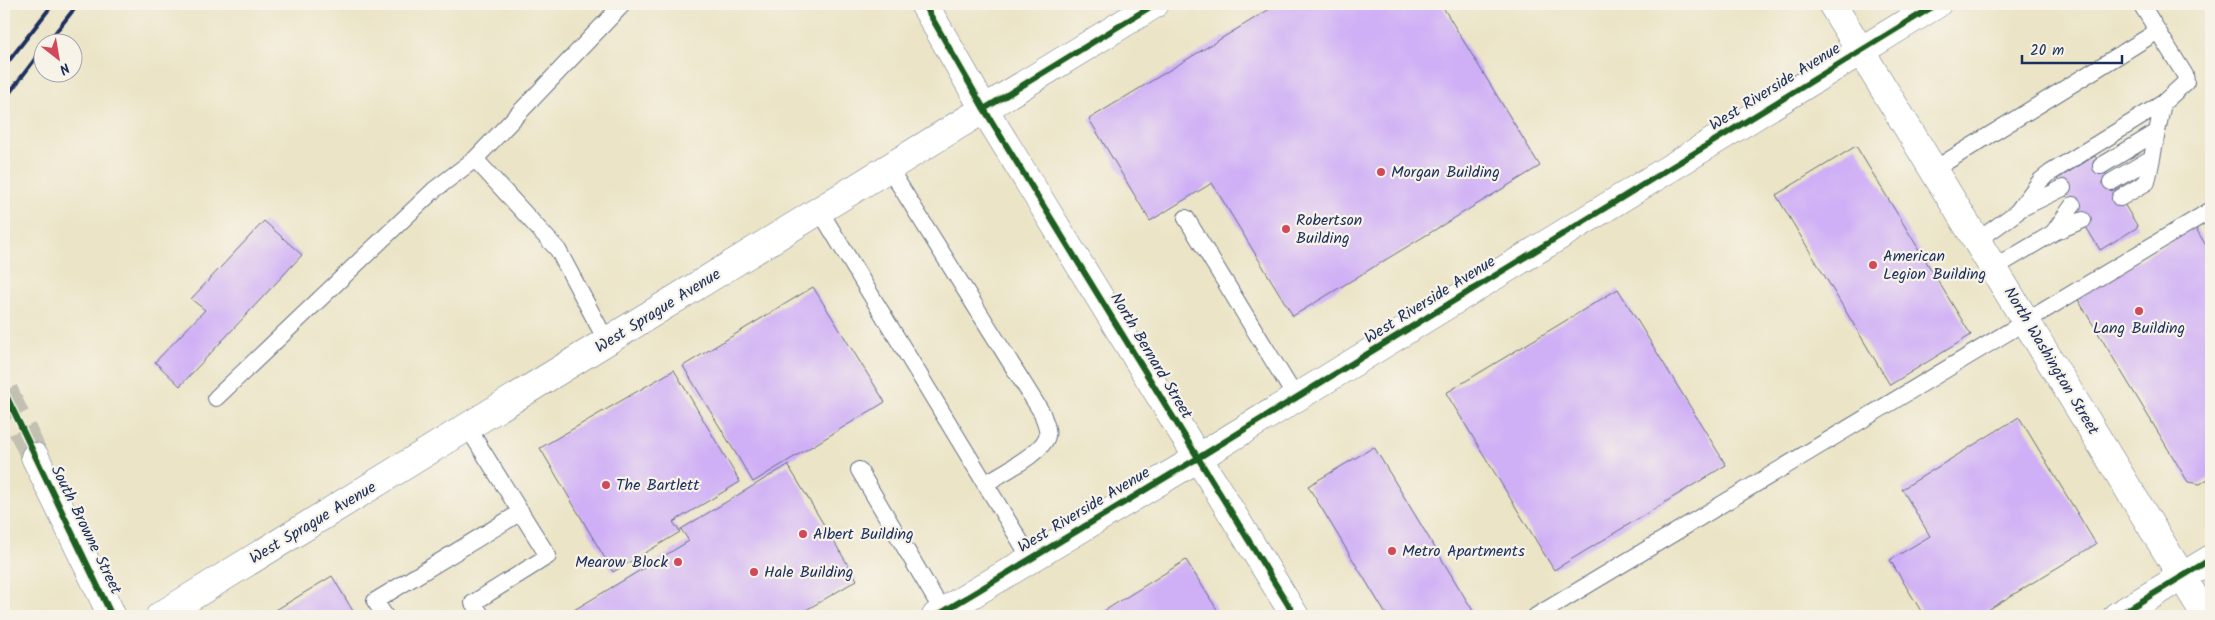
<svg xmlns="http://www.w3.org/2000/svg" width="2215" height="620" viewBox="0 0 2215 620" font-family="Kalam,sans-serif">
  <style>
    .building { fill: #cfaff6 }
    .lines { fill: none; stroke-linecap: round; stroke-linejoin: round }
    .primary-tunnel { stroke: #c1c0b1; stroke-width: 28; stroke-dasharray: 28 14; stroke-linecap: butt }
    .service-casing { stroke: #646e82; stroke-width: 18 }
    .tertiary-casing { stroke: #646e82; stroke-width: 29 }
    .secondary-casing { stroke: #646e82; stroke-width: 29 }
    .primary-casing { stroke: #646e82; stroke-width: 29 }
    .service { stroke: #fff; stroke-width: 16 }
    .tertiary { stroke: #fff; stroke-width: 28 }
    .secondary { stroke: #fff; stroke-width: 28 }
    .primary { stroke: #fff; stroke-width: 28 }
    .rail { stroke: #1b2f5e; stroke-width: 4 }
    .cycleway-casing { stroke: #f7f3e8; stroke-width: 9 }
    .cycleway { stroke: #1b5e20; stroke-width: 6 }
    .poi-dot { fill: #d1495b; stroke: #f7f3e8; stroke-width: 2 }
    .labels { text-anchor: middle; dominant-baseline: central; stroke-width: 4.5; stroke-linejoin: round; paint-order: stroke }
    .street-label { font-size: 16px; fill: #1b2f5e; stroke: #f7f3e8 }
    .poi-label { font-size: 16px; fill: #1b2f5e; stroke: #f7f3e8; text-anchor: start }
  </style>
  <rect width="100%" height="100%" fill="#f7f3e8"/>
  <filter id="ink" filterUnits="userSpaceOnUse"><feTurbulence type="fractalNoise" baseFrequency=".02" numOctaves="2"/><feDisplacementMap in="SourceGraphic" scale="10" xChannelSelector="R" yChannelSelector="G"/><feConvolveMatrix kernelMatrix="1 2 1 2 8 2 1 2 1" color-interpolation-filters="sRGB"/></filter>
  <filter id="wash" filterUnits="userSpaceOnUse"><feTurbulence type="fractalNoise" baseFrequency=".0096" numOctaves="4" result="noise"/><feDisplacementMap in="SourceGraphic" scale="20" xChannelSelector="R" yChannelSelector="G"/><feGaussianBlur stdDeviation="1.12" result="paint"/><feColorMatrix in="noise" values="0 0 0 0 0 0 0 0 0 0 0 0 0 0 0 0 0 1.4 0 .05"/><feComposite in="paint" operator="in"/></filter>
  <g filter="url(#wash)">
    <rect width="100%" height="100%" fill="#ebe4c6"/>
    <g id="blocks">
      <path class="building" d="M 1278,4 L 1441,4 L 1540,166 L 1293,316 L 1212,183 L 1150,221 L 1089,119 Z
        M 1856,146 L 1971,335 L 1890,385 L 1776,195 Z
        M 2095,156 L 2138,227 L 2100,250 L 2057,179 Z
        M 264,221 L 302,255 L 180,386 L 155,362 L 205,310 L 191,299 Z
        M 2195,227 L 2211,254 L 2211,477 L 2200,484 L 2188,482 L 2077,298 Z
        M 813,287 L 885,402 L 753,482 L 683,366 Z
        M 1618,289 L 1726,465 L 1554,570 L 1446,393 Z
        M 674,370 L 740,482 L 673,522 L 680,532 L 613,572 L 540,448 Z
        M 2019,417 L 2096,544 L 1978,616 L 1924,616 L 1890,560 L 1930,536 L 1902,489 Z
        M 1374,447 L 1476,616 L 1387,616 L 1308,486 Z
        M 788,465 L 857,580 L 796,616 L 564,616 L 689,541 L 681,529 Z
        M 1186,560 L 1221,616 L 1096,616 Z
        M 332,576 L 356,616 L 266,616 Z"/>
    </g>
  </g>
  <g filter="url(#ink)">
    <use href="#blocks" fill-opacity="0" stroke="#646e82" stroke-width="1"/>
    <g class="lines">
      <path class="primary-tunnel" d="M 4,391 L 35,457"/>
      <g class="service-casing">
        <path id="service" d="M 2101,166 L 2157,132 L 2163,103
          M 889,168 L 1042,413 C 1044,420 1049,429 1047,436 C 1043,453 1000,474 985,484
          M 1933,170 L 2158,31
          M 2111,182 L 2152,158 L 2157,132
          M 2120,198 L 2147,182 L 2152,158
          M 2022,208 L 2063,188
          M 820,211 L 1031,559
          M 1186,218 L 1296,398
          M 2055,232 L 2083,220
          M 1977,241 L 2017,212 L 2041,180 L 2050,173 L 2163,103 L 2186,82 L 2185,75 L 2141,4
          M 1994,268 L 2053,233 L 2073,205
          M 607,342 L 558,250 L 475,159 L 623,4
          M 216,398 L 434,190 L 475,159
          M 468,428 L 548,556 L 473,603 L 482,616
          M 859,470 L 943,612
          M 385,616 L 375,601 L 521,512
          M 1536,616 L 2211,210"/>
      </g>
      <g class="tertiary-casing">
        <path id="tertiary" d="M 984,109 L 1295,616
          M 936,616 L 1198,458 L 1937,4"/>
      </g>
      <g class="secondary-casing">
        <path id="secondary" d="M 924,4 L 984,109
          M 1832,4 L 2206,616
          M 160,616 L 1155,4
          M 2117,616 L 2211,559"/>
      </g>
      <g class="primary-casing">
        <path id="primary" d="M 35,457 L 112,616"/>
      </g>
      <use href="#service" class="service"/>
      <use href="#tertiary" class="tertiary"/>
      <use href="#secondary" class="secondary"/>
      <use href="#primary" class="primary"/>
      <path class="rail" d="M 48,42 L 78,4
        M 4,67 L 53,4
        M 4,100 L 42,50"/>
      <g class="cycleway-casing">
        <path id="cycleway" d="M 924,4 L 984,109 L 1295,616
          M 984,109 L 1155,4
          M 4,391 L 112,616
          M 936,616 L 1198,458 L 1937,4
          M 2117,616 L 2211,559"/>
      </g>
      <use href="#cycleway" class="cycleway"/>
    </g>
  </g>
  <g class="poi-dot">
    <circle cx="1381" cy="172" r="5"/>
    <circle cx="1286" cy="229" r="5"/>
    <circle cx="1873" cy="265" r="5"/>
    <circle cx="2139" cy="311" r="5"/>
    <circle cx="606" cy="485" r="5"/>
    <circle cx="803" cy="534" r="5"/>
    <circle cx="1392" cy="551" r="5"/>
    <circle cx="678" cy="562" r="5"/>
    <circle cx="754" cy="572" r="5"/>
  </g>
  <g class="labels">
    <g class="street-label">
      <text transform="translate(1775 87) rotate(-32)">West Riverside Avenue</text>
      <text transform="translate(1430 300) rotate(-32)">West Riverside Avenue</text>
      <text transform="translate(658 311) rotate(-32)">West Sprague Avenue</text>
      <text transform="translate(1151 356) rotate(59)">North Bernard Street</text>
      <text transform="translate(2051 361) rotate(59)">North Washington Street</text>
      <text transform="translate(1084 510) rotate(-31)">West Riverside Avenue</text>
      <text transform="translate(313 523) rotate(-31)">West Sprague Avenue</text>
      <text transform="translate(86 530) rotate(64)">South Browne Street</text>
    </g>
    <g class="poi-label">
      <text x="1391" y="172">Morgan Building</text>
      <text x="1296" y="220">Robertson<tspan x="1296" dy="18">Building</tspan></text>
      <text x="1883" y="256">American<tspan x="1883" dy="18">Legion Building</tspan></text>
      <text x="2139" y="328" text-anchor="middle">Lang Building</text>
      <text x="616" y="485">The Bartlett</text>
      <text x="813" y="534">Albert Building</text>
      <text x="1402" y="551">Metro Apartments</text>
      <text x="668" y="562" text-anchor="end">Mearow Block</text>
      <text x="764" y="572">Hale Building</text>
    </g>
  </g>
  <rect width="2215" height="620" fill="none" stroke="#f7f3e8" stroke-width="20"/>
  <g transform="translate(58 58) rotate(149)"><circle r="24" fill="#f7f3e8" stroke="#9fa5b1"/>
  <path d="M0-4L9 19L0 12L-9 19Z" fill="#d1495b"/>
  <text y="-8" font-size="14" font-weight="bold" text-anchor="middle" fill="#1b2f5e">N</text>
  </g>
  <path d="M2022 55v8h100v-8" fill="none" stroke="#1b2f5e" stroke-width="2.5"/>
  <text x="2030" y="55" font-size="15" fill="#1b2f5e" stroke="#f7f3e8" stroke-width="4" paint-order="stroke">20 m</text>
</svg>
